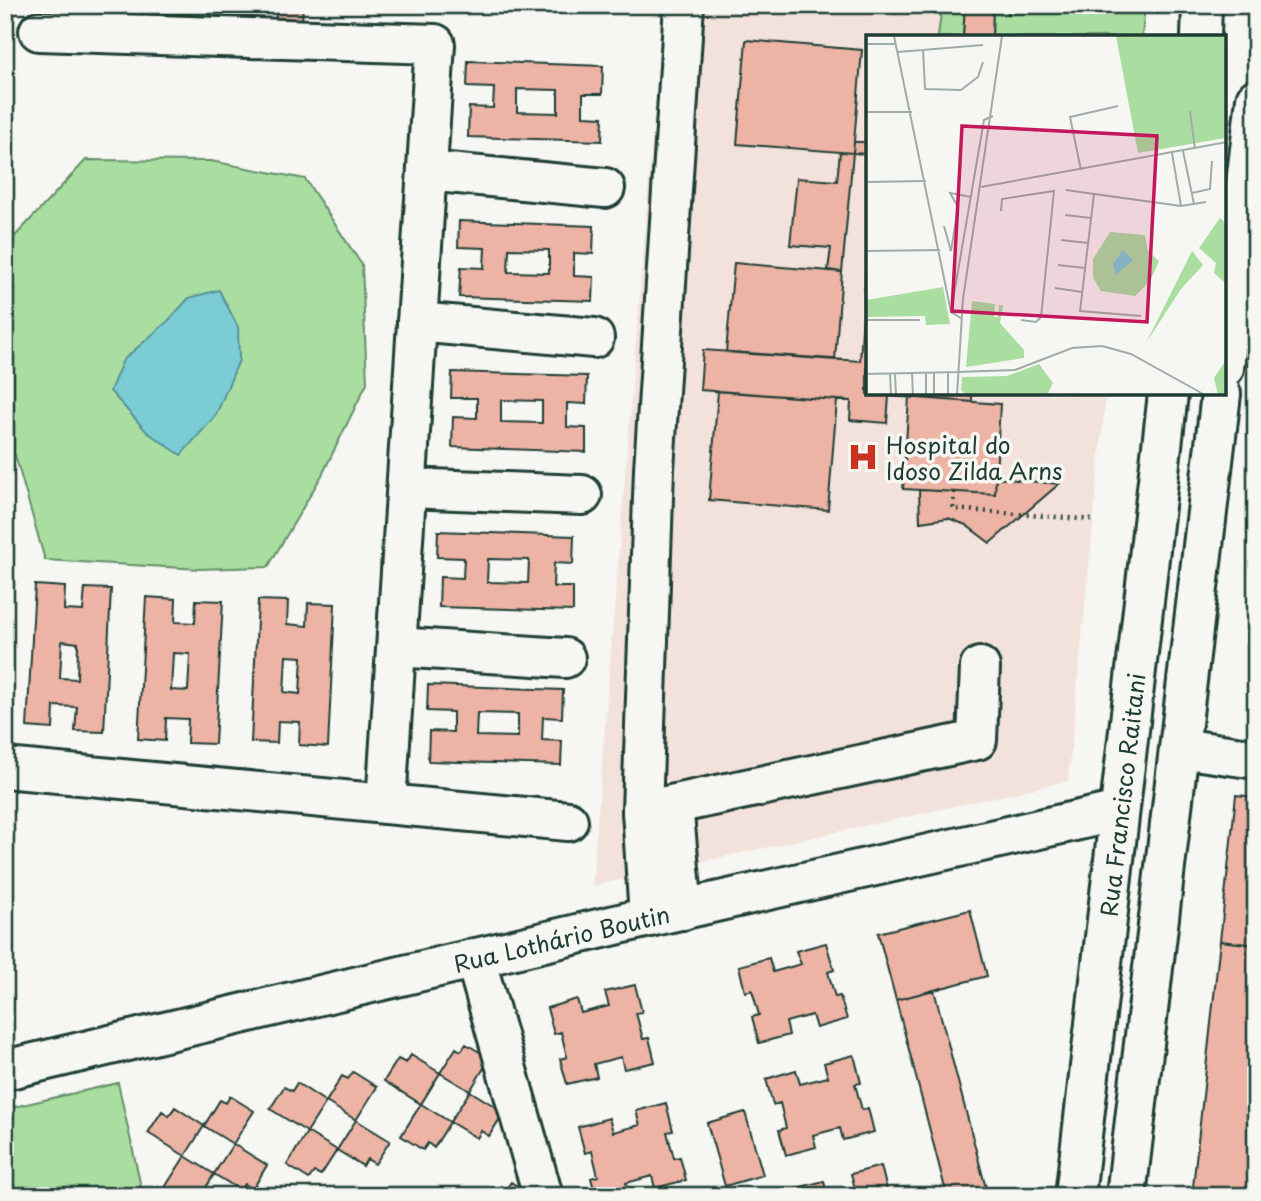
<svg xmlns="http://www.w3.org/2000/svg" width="1261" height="1201" viewBox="0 0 1261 1201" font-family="'Playpen Sans',sans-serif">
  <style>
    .built { fill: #f3e2db }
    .green { fill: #a9dea0; stroke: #648e6a; stroke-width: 2 }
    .water { fill: #7cccd6; stroke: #579395; stroke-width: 2 }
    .building { fill: #edb4a5; stroke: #1f3d34; stroke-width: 2; fill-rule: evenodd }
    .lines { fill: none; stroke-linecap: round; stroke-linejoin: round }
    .minor-casing { stroke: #1f3d34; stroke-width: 44 }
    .major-casing { stroke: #1f3d34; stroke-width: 44 }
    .path { stroke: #1f3d34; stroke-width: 4.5; stroke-dasharray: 2 5; stroke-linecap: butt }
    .minor { stroke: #f6f6f2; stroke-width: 38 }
    .major { stroke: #f6f6f2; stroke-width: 38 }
    .labels { text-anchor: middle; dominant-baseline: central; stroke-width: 7; stroke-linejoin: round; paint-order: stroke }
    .poi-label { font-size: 23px; fill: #1f3d34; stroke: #f6f6f2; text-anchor: start }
    .street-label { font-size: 23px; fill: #1f3d34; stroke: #f6f6f2 }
    .inset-road { fill: none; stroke: #a0aca6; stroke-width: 2 }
    .view { fill: #c2185b; fill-opacity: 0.15; stroke: #c2185b; stroke-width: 3.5 }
    .inset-edge { fill: none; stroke: #1f3d34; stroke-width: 3.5 }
  </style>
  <rect width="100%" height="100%" fill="#f6f6f2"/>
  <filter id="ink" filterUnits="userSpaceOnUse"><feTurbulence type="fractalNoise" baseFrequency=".0143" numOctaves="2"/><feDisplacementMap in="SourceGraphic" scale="14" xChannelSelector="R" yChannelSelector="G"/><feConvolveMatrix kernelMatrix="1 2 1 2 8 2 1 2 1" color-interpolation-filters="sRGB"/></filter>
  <g filter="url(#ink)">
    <path class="built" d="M 663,5 L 1145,5 L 1142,37 L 867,37 L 867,394 L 1106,394 L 1068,781 L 592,886 Z"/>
    <path class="green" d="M 942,5 L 965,5 L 963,37 L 938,37 Z
      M 993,5 L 1145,5 L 1142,37 L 992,37 Z
      M 86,160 L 211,161 L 305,179 L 362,265 L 367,383 L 322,475 L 268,567 L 200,569 L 45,560 L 15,455 L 5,447 L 5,247 Z
      M 118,1083 L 143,1196 L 5,1196 L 5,1109 Z"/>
    <path class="water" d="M 219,290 L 238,327 L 239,360 L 216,415 L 181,455 L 147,432 L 110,391 L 123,360 L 168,321 L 189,298 Z"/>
    <path class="building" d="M 63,5 L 95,5 L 95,11 L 86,10 L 85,14 L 63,12 Z
      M 159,5 L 198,5 L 197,20 L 177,18 L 178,8 Z
      M 226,5 L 303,5 L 302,24 L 276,23 L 276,6 L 251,5 L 251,21 L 226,20 Z
      M 965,5 L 993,5 L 992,37 L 963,37 Z
      M 746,40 L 862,50 L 853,153 L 737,144 Z
      M 468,61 L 603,66 L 602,94 L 583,94 L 583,116 L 603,117 L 602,141 L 468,137 L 469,107 L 493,108 L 494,88 L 467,87 ZM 517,89 L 558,90 L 558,113 L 517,112 Z
      M 854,142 L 867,142 L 867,154 L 853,153 Z
      M 840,152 L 853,153 L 842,272 L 828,270 L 831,248 L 790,245 L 797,178 L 837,181 Z
      M 459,221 L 594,226 L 593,254 L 574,253 L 574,276 L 594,277 L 593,301 L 459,297 L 461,267 L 484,268 L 485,248 L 458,247 ZM 509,249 L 549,250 L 549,273 L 508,272 Z
      M 867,250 L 867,394 L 972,394 L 972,402 L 889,396 L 887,423 L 850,420 L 851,401 L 700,390 L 703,350 L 860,361 Z
      M 734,263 L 842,272 L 835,360 L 726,352 Z
      M 452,372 L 587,376 L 586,404 L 567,403 L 567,427 L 586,428 L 586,452 L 452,447 L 453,417 L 477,418 L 477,398 L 451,398 ZM 501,400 L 542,401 L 542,423 L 501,422 Z
      M 718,391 L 837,400 L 828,510 L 709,500 Z
      M 909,397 L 1000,404 L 995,494 L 903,489 Z
      M 996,478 L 1059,484 L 990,543 L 966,525 L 948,518 L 920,522 L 919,490 L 995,494 Z
      M 438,531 L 574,536 L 573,564 L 554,563 L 553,587 L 573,587 L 573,611 L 439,607 L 440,577 L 463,578 L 464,558 L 437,557 ZM 488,559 L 529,560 L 528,583 L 487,582 Z
      M 35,585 L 65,587 L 64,610 L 83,611 L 85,588 L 111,589 L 104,732 L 75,731 L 77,707 L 54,706 L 53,729 L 27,727 ZM 62,641 L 78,643 L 77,679 L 60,678 Z
      M 146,597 L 176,599 L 175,622 L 195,623 L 196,600 L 223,601 L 215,744 L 187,743 L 188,719 L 166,718 L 165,741 L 138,739 ZM 173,653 L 190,654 L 188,691 L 171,690 Z
      M 258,600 L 288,601 L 287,624 L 307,626 L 308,603 L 335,604 L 328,747 L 299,745 L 300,722 L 278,721 L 277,743 L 251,742 ZM 286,656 L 302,657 L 300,694 L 284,692 Z
      M 428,685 L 563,690 L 562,718 L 543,717 L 542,740 L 562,741 L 561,765 L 428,761 L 429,731 L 453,732 L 453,712 L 427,711 ZM 477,713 L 518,714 L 518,737 L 476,736 Z
      M 1236,795 L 1256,797 L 1256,945 L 1220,941 Z
      M 970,910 L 987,976 L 896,1000 L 878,933 Z
      M 1220,941 L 1256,945 L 1256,1196 L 1192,1196 Z
      M 826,943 L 834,970 L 828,972 L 835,997 L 840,996 L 847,1019 L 816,1028 L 812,1015 L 786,1022 L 789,1035 L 759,1043 L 752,1017 L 759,1015 L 752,990 L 745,992 L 739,966 L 769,958 L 773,972 L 801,964 L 796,951 Z
      M 635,985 L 642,1012 L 636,1013 L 643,1039 L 649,1038 L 655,1062 L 624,1069 L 621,1057 L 594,1064 L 597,1077 L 567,1084 L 560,1059 L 567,1057 L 561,1032 L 554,1034 L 547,1008 L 577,999 L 581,1013 L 609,1006 L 605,992 Z
      M 934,990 L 988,1196 L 947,1196 L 896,1000 Z
      M 466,1044 L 490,1058 L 470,1091 L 440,1073 L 456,1048 L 461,1051 Z
      M 411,1055 L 440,1073 L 421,1104 L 384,1081 L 398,1059 L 406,1063 Z
      M 854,1055 L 861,1083 L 855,1084 L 862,1110 L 868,1108 L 874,1132 L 843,1140 L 840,1128 L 813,1135 L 816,1147 L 786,1155 L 779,1130 L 786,1128 L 780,1103 L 773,1105 L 766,1079 L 796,1070 L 800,1084 L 828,1077 L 824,1063 Z
      M 353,1072 L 377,1087 L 356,1120 L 326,1102 L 342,1076 L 348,1079 Z
      M 297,1083 L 326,1102 L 307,1132 L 270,1109 L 284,1087 L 292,1091 Z
      M 470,1091 L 504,1112 L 489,1136 L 481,1131 L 477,1138 L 450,1122 Z
      M 230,1096 L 254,1111 L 233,1144 L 204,1126 L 220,1100 L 226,1103 Z
      M 666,1103 L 673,1131 L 667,1132 L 674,1158 L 680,1157 L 686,1180 L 655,1188 L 652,1176 L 626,1183 L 629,1195 L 596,1196 L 591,1178 L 598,1176 L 592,1151 L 585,1153 L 578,1127 L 609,1118 L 613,1132 L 640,1125 L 636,1111 Z
      M 421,1104 L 450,1122 L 434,1148 L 428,1143 L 423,1150 L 401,1136 Z
      M 175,1107 L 204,1126 L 185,1156 L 148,1133 L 162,1111 L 169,1116 Z
      M 745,1112 L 763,1175 L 725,1186 L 707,1123 Z
      M 356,1120 L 390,1141 L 375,1164 L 367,1159 L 363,1166 L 337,1150 Z
      M 307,1132 L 337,1150 L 321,1175 L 314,1172 L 309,1179 L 287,1165 Z
      M 233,1144 L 267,1165 L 253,1189 L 245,1184 L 240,1190 L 214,1174 Z
      M 185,1156 L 214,1174 L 201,1196 L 175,1196 L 164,1189 Z
      M 881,1166 L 888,1194 L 883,1196 L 795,1196 L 793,1189 L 824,1181 L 827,1195 L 855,1188 L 851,1174 Z
      M 511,1182 L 533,1196 L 495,1196 L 501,1186 L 506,1189 Z"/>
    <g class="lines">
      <g class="minor-casing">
        <g id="minor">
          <path d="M 684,5 L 654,469 L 642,811 L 977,740 L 980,667"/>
          <path d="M 427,171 L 605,188"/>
          <path d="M 417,322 L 594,338"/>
          <path d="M 1224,368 L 1256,99"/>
          <path d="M 407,488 L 582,495"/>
          <path d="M 397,647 L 565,658"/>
          <path d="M 1180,748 L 1256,759"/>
          <path d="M 5,768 L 386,804 L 435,44 L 39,31"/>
          <path d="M 386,804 L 568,821"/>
          <path d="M 673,805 L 683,910"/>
          <path d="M 642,811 L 649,917"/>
          <path d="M 475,958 L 543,1196"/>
          <path id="s1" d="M 5,1070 L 649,917 L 1119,811"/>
          <path d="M 1126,1196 L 1221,394"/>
        </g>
      </g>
      <g class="major-casing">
        <g id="major">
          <path d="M 1201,37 L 1202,5"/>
          <path id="s2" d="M 1075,1196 L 1168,394"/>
        </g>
      </g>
      <path class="path" d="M 1008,14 L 1016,5
        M 954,492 L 953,509 L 1094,520"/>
      <use href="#minor" class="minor"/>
      <use href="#major" class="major"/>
    </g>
  </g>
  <defs>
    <g id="hospital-bare" transform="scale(2.415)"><path d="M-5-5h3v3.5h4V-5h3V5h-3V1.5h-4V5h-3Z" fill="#c8321e" stroke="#f6f6f2" stroke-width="2.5" paint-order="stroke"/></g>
  </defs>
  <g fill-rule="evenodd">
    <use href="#hospital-bare" x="863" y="457"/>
  </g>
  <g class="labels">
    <g class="poi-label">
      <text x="886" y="444">Hospital do<tspan x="886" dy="26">Idoso Zilda Arns</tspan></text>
    </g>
    <g class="street-label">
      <text stroke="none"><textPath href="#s2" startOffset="404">Rua Francisco Raitani</textPath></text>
      <text stroke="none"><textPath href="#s1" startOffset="572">Rua Lothário Boutin</textPath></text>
    </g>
  </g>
  <g transform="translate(866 35)">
    <rect width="360" height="360" fill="#f6f6f2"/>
    <path d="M 250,1 L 360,1 L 360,103 L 272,118 ZM 354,183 L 360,188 L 360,249 L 348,238 L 350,228 L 333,213 ZM 244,197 L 279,200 L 282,216 L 293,226 L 284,246 L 269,261 L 235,256 L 227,243 L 227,224 ZM 326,216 L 337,230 L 315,254 L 280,308 ZM 77,252 L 84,289 L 60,290 L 59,281 L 0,282 L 0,265 ZM 106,266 L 129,269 L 128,282 L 132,282 L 133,270 L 137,270 L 134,288 L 158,315 L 158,323 L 100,332 ZM 360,325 L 360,360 L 352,360 L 348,343 ZM 173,329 L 187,348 L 181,360 L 100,360 L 95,355 L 96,342 L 141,341 Z" fill="#a9dea0"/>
    <path d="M 257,215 L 267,225 L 250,240 L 247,229 Z" fill="#7cccd6"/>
    <path class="inset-road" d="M 28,1 L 85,277 L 95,283M 0,9 L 30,9M 57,14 L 59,54 L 95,55 L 112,42 L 117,27M 32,17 L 117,10M 324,76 L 329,114M 0,77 L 46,77M 317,116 L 328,169M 306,118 L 315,171M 215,135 L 204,82 L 252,71M 0,147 L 60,146M 115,152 L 361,107M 200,155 L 228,159M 326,158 L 344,154 L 346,126M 135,176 L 136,164 L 188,156 L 175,282 L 170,287 L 155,285M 199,180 L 225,183M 78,191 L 85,216 L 92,172 L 84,158 L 105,162M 195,205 L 222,208M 0,216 L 74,215M 192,230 L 219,233M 189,253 L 216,257M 86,271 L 118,85 L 127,81M 275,281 L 214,276 L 228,159 L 315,171 L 340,167M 0,285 L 54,285M 82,337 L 82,360M 91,337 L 149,335 L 206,313 L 236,311 L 265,319 L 339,360M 46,338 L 47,360M 60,338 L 60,360M 68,338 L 68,360M 0,339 L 91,337M 24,339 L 25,360M 29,339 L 30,360M 91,360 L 97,264 L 136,1"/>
    <path class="view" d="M 96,91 L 291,101 L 281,287 L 86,276 Z"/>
    <rect width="360" height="360" class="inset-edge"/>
  </g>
  <rect width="1261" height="1201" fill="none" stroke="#f6f6f2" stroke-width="28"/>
  <rect x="14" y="14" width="1233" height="1173" fill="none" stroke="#1f3d34" stroke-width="2.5" filter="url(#ink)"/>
</svg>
